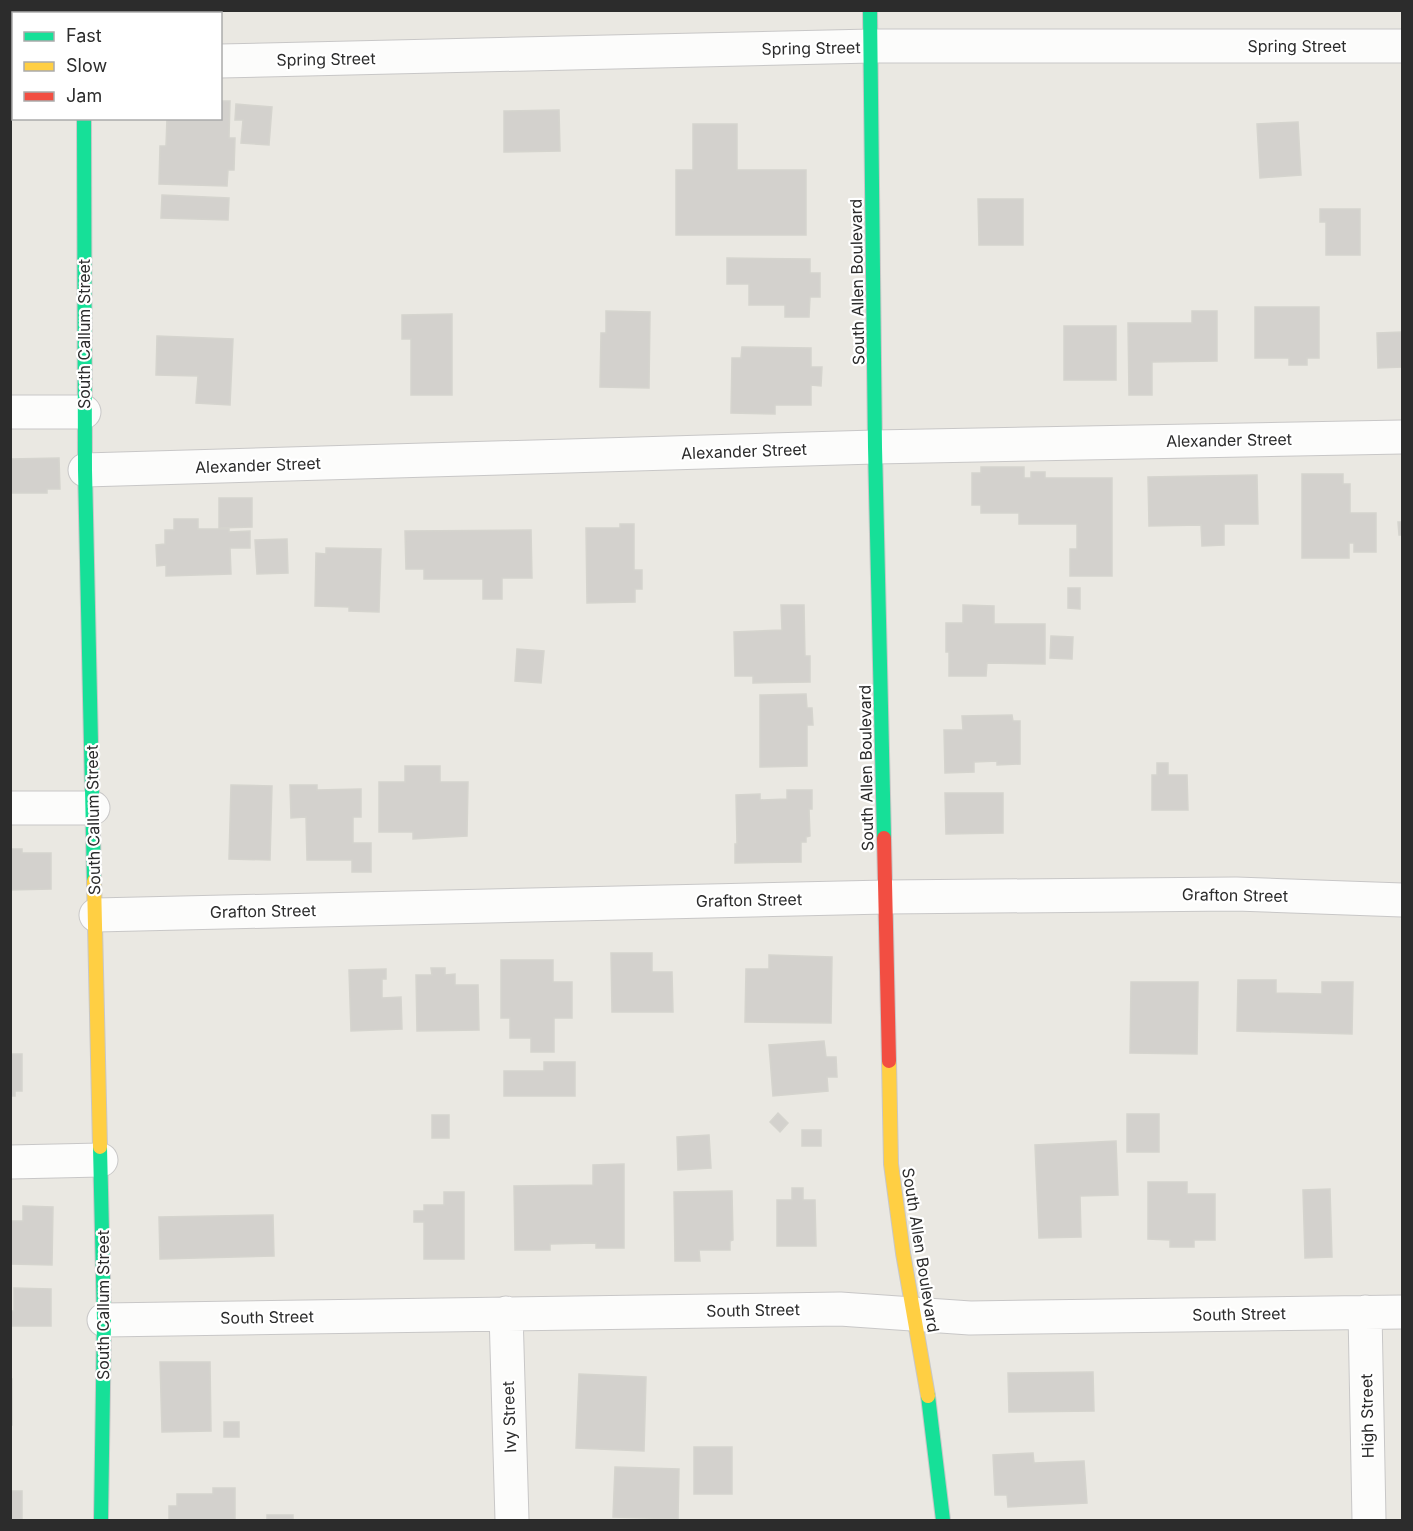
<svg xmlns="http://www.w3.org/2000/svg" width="1413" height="1531" viewBox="0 0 1413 1531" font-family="Inter,sans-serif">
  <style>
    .building { fill: #d3d1cd; stroke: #d5d4ce; stroke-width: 1.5 }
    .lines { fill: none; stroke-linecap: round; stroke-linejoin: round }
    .street-casing { stroke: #c8c7c7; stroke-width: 35 }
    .fast-casing { stroke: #c8c7c7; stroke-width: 16 }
    .slow-casing { stroke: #c8c7c7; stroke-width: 16 }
    .jam-casing { stroke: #c8c7c7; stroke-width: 16 }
    .street { stroke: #fcfcfb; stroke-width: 33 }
    .fast { stroke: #16e098; stroke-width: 14 }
    .slow { stroke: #ffcf43; stroke-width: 14 }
    .jam { stroke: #f24e42; stroke-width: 14 }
    .labels { text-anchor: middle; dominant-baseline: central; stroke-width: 4.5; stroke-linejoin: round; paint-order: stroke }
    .street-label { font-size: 16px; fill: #2c2c2c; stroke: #fff }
  </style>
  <rect width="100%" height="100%" fill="#eae8e2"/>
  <path class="building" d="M 10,74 L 14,74 L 14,91 L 10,91 Z
    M 220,101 L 230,101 L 229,138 L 235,138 L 234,170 L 228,170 L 227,186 L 159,184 L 160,146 L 166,146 L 167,118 L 220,118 Z
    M 236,104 L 272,107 L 269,145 L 241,143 L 243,120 L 235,120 Z
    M 559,110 L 560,151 L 504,152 L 504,111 Z
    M 1298,122 L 1301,175 L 1260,178 L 1257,124 Z
    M 693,124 L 737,124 L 737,170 L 806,170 L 806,235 L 676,235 L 676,170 L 693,170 Z
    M 162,195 L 229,198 L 228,220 L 161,218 Z
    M 978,199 L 1023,199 L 1023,245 L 979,245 Z
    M 1320,209 L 1360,209 L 1360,255 L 1326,255 L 1326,222 L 1320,222 Z
    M 727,258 L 810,259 L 810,273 L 820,273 L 820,297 L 810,297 L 809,317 L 785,317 L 785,305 L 749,305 L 749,284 L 727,284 Z
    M 1255,307 L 1319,307 L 1319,358 L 1307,358 L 1307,365 L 1289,365 L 1289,358 L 1255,358 Z
    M 606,311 L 650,312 L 649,388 L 600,387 L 601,333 L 606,333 Z
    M 1192,311 L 1217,311 L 1217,361 L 1152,362 L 1152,395 L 1129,395 L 1128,323 L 1192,323 Z
    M 452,314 L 452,395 L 411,395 L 411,339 L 402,339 L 402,315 Z
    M 1064,326 L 1116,326 L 1116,380 L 1064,380 Z
    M 1402,332 L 1402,367 L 1378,368 L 1377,333 Z
    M 157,336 L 233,339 L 230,405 L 196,403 L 198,376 L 156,375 Z
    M 742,347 L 811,348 L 811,367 L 822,367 L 821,386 L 811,385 L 811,405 L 775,405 L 775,414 L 731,413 L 732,358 L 741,358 Z
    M 59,458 L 60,489 L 47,489 L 47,493 L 10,493 L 10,459 Z
    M 981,467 L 1024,467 L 1024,478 L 1031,478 L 1031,472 L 1045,472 L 1045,478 L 1112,478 L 1112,576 L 1070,576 L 1070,549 L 1077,549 L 1077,524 L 1019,524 L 1019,513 L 981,513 L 981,505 L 972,505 L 972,473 L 981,473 Z
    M 1302,474 L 1343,474 L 1343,484 L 1350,484 L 1350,513 L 1376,513 L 1376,552 L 1354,552 L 1354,543 L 1349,543 L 1349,558 L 1302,558 Z
    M 1257,475 L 1258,524 L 1224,524 L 1224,545 L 1202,546 L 1201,525 L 1149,526 L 1148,477 Z
    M 219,498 L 252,498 L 252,527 L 219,528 Z
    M 174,519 L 198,519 L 198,529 L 229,529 L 229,532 L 250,531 L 250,548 L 230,548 L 231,574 L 166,576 L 166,565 L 157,566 L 156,545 L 165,544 L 165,530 L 174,530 Z
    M 1398,522 L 1402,522 L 1402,535 L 1399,535 Z
    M 620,524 L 634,524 L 634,570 L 642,570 L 642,589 L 635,589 L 635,602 L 587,603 L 586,528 L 620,528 Z
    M 531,530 L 532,578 L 502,578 L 502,599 L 483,599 L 483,579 L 424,579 L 424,569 L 406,569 L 405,531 Z
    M 287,539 L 288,573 L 257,574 L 255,540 Z
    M 326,548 L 381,549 L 379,612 L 349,611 L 349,607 L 315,606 L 316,553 L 326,554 Z
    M 1068,588 L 1080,588 L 1080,609 L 1068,608 Z
    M 781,605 L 804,605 L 805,656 L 810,656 L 810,682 L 753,683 L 753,676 L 735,676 L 734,632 L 782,630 Z
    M 963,605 L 994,606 L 994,624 L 1045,624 L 1045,664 L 987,663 L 986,676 L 949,676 L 949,652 L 946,652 L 946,623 L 963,623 Z
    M 1051,636 L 1073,637 L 1072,659 L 1050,658 Z
    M 517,649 L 544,651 L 541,683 L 515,681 Z
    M 806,694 L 807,708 L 812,708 L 813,725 L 807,725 L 807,766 L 760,767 L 760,695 Z
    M 1012,715 L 1013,721 L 1020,721 L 1020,764 L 997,765 L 997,761 L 974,762 L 974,772 L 945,773 L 944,730 L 963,730 L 962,716 Z
    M 1157,763 L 1168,763 L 1168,775 L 1187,775 L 1188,810 L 1152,810 L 1152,775 L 1157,775 Z
    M 405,766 L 440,766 L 440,782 L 468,782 L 467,836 L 413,839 L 413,832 L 379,832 L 379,782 L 405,782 Z
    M 231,785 L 272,786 L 270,860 L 229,859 Z
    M 290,785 L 317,785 L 317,790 L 361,789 L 361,817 L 353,817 L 353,843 L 371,843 L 371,872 L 352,872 L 352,860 L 307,860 L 306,817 L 291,818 Z
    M 787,790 L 812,790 L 812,809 L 809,809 L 810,836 L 806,837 L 806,842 L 801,842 L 801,862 L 735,863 L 735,844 L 737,844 L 736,795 L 760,794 L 760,800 L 787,799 Z
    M 945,793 L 1003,793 L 1003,833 L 946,834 Z
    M 10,849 L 22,849 L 22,853 L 51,853 L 51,889 L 10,890 Z
    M 611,953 L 652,953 L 652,972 L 672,972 L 673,1012 L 612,1012 Z
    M 769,955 L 832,957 L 831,1023 L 745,1022 L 746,969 L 769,969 Z
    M 501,960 L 553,960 L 553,982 L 572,982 L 572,1018 L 554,1018 L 554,1052 L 531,1052 L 531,1038 L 510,1038 L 510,1018 L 501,1018 Z
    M 431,968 L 445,968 L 445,975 L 455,974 L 455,985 L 478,985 L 479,1030 L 417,1031 L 416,975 L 432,975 Z
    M 386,969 L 386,979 L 382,979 L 382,998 L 401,997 L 402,1029 L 351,1031 L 349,970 Z
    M 1238,980 L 1276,980 L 1276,993 L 1322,994 L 1322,982 L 1353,982 L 1352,1034 L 1237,1031 Z
    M 1131,982 L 1198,982 L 1197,1054 L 1130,1053 Z
    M 824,1041 L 826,1057 L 836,1057 L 837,1077 L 827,1077 L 828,1091 L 773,1096 L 769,1045 Z
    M 10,1054 L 22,1054 L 22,1091 L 15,1091 L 15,1096 L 10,1096 Z
    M 544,1062 L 575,1062 L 575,1096 L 504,1096 L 504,1071 L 544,1071 Z
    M 778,1113 L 788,1123 L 780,1132 L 770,1122 Z
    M 1127,1114 L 1159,1114 L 1159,1152 L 1127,1152 Z
    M 432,1115 L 449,1115 L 449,1138 L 432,1138 Z
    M 802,1130 L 821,1130 L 821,1146 L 802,1146 Z
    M 709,1135 L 711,1168 L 678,1170 L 677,1137 Z
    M 1116,1141 L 1118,1195 L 1080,1196 L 1081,1237 L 1039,1238 L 1035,1145 Z
    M 624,1164 L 624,1248 L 596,1248 L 596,1243 L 550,1244 L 550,1250 L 515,1250 L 514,1186 L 593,1185 L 593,1165 Z
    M 1148,1182 L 1187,1182 L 1187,1194 L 1215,1194 L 1215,1240 L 1194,1240 L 1194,1247 L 1170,1247 L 1170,1240 L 1148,1239 Z
    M 792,1188 L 803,1188 L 803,1200 L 815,1200 L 816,1246 L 777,1246 L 777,1200 L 792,1200 Z
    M 1330,1189 L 1332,1257 L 1305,1258 L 1303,1190 Z
    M 732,1191 L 733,1240 L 730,1241 L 730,1250 L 699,1250 L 700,1261 L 675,1261 L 674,1192 Z
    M 444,1192 L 464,1192 L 464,1259 L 424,1259 L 424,1222 L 414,1222 L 414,1211 L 424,1211 L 424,1205 L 444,1205 Z
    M 23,1206 L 53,1207 L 52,1265 L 10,1264 L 11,1221 L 23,1221 Z
    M 273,1215 L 274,1256 L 160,1259 L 159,1217 Z
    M 14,1288 L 51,1289 L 51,1326 L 11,1326 L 10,1336 L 10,1311 L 14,1311 Z
    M 160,1362 L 210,1362 L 211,1431 L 162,1432 Z
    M 1093,1372 L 1094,1411 L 1009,1412 L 1008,1373 Z
    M 579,1374 L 646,1377 L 644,1451 L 576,1448 Z
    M 10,1379 L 12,1379 L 12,1425 L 10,1425 Z
    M 224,1422 L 239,1422 L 239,1437 L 224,1437 Z
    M 694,1447 L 732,1447 L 732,1494 L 694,1494 Z
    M 1033,1453 L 1034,1463 L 1084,1461 L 1087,1503 L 1008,1507 L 1007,1495 L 995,1495 L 993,1455 Z
    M 615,1467 L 679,1469 L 678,1519 L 613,1517 Z
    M 213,1488 L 235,1488 L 235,1520 L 169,1520 L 169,1506 L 177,1506 L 177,1494 L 213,1494 Z
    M 10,1491 L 22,1491 L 22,1520 L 10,1520 Z
    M 267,1515 L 293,1515 L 293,1520 L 267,1520 Z"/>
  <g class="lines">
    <g class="street-casing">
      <path id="street" d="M 83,10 L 83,14
        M 220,61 L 872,46 L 1402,46
        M 10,412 L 84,412
        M 85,470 L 875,447 L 1402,437
        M 10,808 L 93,808
        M 96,915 L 886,897 L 1236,894 L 1402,900
        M 10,1162 L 101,1160
        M 1365,1312 L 1369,1520
        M 506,1313 L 512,1520
        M 104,1320 L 840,1309 L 970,1318 L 1402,1312"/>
    </g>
    <g class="fast-casing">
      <path id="fast" d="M 870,10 L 875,447 L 884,838
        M 84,118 L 85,470 L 94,881
        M 100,1147 L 104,1320 L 101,1520
        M 928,1396 L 943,1520"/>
    </g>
    <g class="slow-casing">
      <path id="slow" d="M 94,881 L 100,1147
        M 889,1061 L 891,1164 L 903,1253 L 928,1396"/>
    </g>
    <g class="jam-casing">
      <path id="jam" d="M 884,838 L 889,1061"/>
    </g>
    <use href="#street" class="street"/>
    <use href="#fast" class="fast"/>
    <use href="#slow" class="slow"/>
    <use href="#jam" class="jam"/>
  </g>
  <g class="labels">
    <g class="street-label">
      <text x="1297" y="46">Spring Street</text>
      <text transform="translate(811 48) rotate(-1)">Spring Street</text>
      <text transform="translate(326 59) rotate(-1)">Spring Street</text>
      <text transform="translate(857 282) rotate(-91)">South Allen Boulevard</text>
      <text transform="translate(84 334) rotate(-90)">South Callum Street</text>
      <text transform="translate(1229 440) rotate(-1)">Alexander Street</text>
      <text transform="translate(744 451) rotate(-2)">Alexander Street</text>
      <text transform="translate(258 465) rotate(-2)">Alexander Street</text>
      <text transform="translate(866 768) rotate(-91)">South Allen Boulevard</text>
      <text transform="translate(93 820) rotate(-91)">South Callum Street</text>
      <text transform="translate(1235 895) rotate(1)">Grafton Street</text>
      <text transform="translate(749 900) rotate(-1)">Grafton Street</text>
      <text transform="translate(263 911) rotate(-1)">Grafton Street</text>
      <text transform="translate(921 1250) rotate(81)">South Allen Boulevard</text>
      <text transform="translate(103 1305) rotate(-90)">South Callum Street</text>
      <text transform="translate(753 1310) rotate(-1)">South Street</text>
      <text transform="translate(1239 1314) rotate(-1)">South Street</text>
      <text transform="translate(267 1317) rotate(-1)">South Street</text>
      <text transform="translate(1367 1416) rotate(-91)">High Street</text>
      <text transform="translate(509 1417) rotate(-92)">Ivy Street</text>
    </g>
  </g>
  <rect width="1413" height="1531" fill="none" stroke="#2c2c2c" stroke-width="24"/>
  <rect x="12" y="12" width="210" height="108" fill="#ffffff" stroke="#ababab" stroke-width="1.5"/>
  <rect x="24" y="32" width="30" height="9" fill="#16e098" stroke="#ababab" stroke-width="1.5"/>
  <text x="66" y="42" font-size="18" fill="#2c2c2c">Fast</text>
  <rect x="24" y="62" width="30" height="9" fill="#ffcf43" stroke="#ababab" stroke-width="1.5"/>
  <text x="66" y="72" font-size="18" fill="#2c2c2c">Slow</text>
  <rect x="24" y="92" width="30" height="9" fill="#f24e42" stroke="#ababab" stroke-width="1.5"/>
  <text x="66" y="102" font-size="18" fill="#2c2c2c">Jam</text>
</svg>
